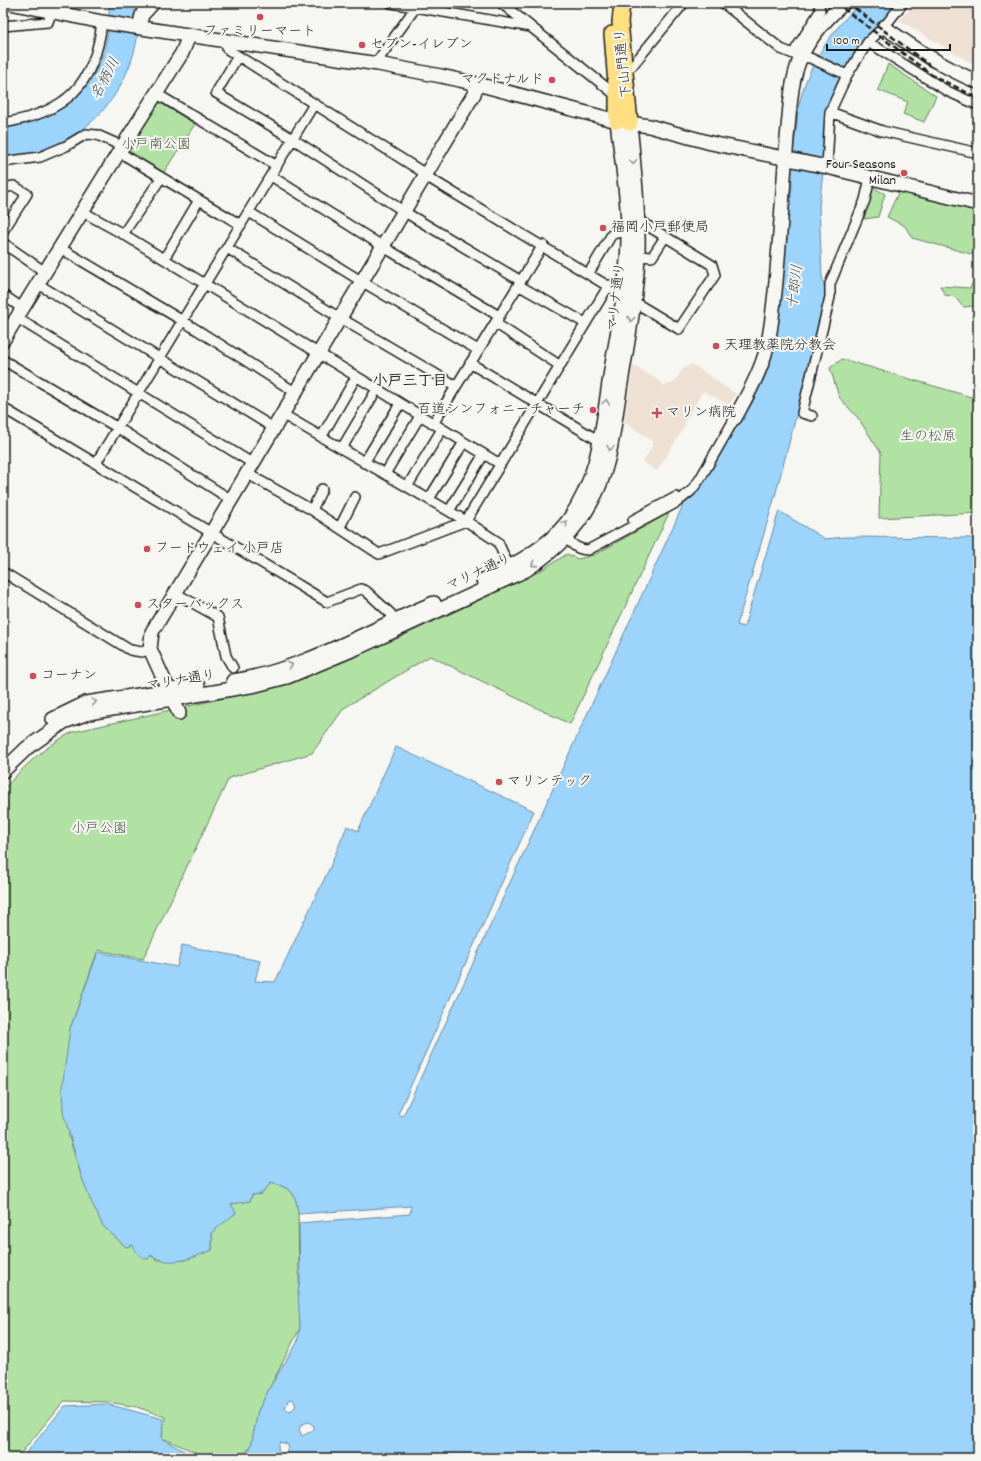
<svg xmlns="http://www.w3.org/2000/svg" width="981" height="1461" viewBox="0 0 981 1461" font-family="Dekko,'Klee One',sans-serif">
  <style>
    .built { fill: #eee1d3 }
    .green { fill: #b1e2a3; stroke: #667f60 }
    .water { fill: #9cd4fb; stroke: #698aa2; fill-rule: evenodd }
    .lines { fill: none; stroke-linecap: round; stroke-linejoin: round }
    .street-casing { stroke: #1c1c1c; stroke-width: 12 }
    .secondary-casing { stroke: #1c1c1c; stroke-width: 16 }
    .primary-casing { stroke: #1c1c1c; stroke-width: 18 }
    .street { stroke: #f6f6f2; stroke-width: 9 }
    .secondary { stroke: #f6f6f2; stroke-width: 13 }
    .primary { stroke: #ffdf80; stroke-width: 15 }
    .rail { stroke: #1c1c1c; stroke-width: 2.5; stroke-dasharray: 6 3; stroke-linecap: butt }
    .oneway { stroke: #949492 }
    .poi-dot { fill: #d1495b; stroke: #f6f6f2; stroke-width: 1.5 }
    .labels { text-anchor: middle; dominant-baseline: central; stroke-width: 4; stroke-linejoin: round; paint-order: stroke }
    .poi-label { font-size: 14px; fill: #1c1c1c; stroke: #f6f6f2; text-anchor: start }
    .street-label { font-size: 14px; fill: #1c1c1c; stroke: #f6f6f2 }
    .park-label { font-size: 14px; fill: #495744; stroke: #f6f6f2 }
    .water-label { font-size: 15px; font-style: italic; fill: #42535f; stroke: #f6f6f2 }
    .neighbourhood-label { font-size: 15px; font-weight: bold; fill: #1c1c1c; stroke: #f6f6f2 }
  </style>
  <rect width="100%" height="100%" fill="#f6f6f2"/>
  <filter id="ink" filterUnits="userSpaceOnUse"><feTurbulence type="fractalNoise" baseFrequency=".025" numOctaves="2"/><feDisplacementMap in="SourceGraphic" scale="8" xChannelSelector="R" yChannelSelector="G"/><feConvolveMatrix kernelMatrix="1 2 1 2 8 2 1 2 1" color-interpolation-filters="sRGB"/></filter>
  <g filter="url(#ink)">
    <path class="built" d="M 917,3 L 978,3 L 978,67 L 899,20 Z
      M 692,364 L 736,394 L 729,405 L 703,391 L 684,423 L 686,424 L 657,471 L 643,462 L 653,445 L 652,441 L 624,422 L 633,365 L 661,382 L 663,386 L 673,383 L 683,369 Z"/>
    <path class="green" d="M 888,64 L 936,96 L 924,122 L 903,114 L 908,102 L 878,90 Z
      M 159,102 L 195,124 L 162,175 L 125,153 Z
      M 871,186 L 885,194 L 878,217 L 864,219 Z
      M 899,191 L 978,209 L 978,261 L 975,255 L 912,238 L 905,226 L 887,217 Z
      M 978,271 L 978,294 L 974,306 L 963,307 L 955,297 L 945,295 L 940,286 L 970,288 Z
      M 842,359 L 978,399 L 978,513 L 879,518 L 881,453 L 858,418 L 839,397 L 830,368 Z
      M 669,513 L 570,724 L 430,656 L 344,708 L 312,753 L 229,778 L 143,959 L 98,950 L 70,1029 L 69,1137 L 82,1178 L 103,1226 L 126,1247 L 133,1245 L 158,1260 L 185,1260 L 212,1250 L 212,1232 L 235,1213 L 231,1204 L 250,1201 L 252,1195 L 261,1194 L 270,1183 C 292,1188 296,1192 298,1214 L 300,1328 L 258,1411 L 251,1446 L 239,1458 L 209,1458 L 162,1438 L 165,1417 L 137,1407 L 109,1402 L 64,1401 L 17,1458 L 3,1458 L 3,790 C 23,767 46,745 73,732 L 291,683 L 396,639 L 473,603 L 540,571 L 567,554 L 578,559 L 594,555 Z"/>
    <path class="water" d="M 109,3 L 139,3 C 139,13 139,24 138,34 C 129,90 93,134 39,153 C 28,157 15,157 3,159 L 3,128 C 73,117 112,76 109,3 Z
      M 860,3 L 898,3 L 862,43 L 850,59 L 836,85 L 826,117 L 825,156 L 819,206 L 822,276 L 826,295 L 811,360 L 775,496 L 737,625 L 744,627 L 779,511 L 825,539 L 846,537 L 978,538 L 978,1458 L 245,1458 L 251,1446 L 258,1411 L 271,1385 L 297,1343 L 300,1328 L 298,1292 L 300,1280 L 299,1223 L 410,1214 L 411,1206 L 298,1214 C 296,1192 292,1188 271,1183 L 261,1194 L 252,1195 L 250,1201 L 231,1204 L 236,1213 L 212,1232 L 212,1250 C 192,1258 171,1268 151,1255 L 148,1259 C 140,1258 136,1253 133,1245 L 126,1247 L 103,1226 L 90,1199 L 82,1178 L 63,1112 L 62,1088 L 70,1029 L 98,952 L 177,967 L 182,945 L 260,961 L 255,981 L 275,982 L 330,867 L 347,826 L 358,831 L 396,747 L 534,811 L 398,1114 L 403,1116 L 684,503 L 697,492 L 760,380 L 774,343 L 792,186 C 790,169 793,153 795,137 C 797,125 797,112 800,101 C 809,62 833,30 860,3 ZM 293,1399 L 296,1406 L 290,1412 L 285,1409 L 288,1400 ZM 309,1422 L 314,1426 L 314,1430 L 302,1436 L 299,1429 L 302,1424 ZM 280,1442 L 287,1444 L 289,1448 L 285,1453 L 279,1453 L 278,1446 Z
      M 107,1404 L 163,1419 L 162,1439 L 197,1458 L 22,1458 L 65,1406 Z"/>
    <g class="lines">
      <g class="street-casing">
        <path id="street" d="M 142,3 L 142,15
          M 391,3 L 531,27 L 617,96
          M 501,3 L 530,26
          M 723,3 L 781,49 L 801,57 L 810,58 L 847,75 L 868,42 L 884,27 L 903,3
          M 3,26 L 48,22 L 51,13
          M 228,41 L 227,49 L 421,171 L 429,178 L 679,329 L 715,275 L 712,265 L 638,220
          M 868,42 L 947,91 L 978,105
          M 795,55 L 796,49 L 820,11 L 819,3
          M 238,56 L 216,93 L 293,139 L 408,214 L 521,281
          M 378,64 L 378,60 L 418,4
          M 625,69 L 632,66 L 684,3
          M 157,94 L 277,166
          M 830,112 L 882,131 L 978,153
          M 3,123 C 66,113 95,85 102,22
          M 119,152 L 241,225
          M 3,162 L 40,157 L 66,146 L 86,134 L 97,135 L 122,146
          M 827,167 L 830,112 L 847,75
          M 271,176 L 387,249 L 499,316
          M 3,188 L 14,186 L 27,194 L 3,231
          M 83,212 L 123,234 L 500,464
          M 249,212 L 366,284 L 478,350
          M 123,234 L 161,178
          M 3,243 L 45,272
          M 60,248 L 183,321 L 295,392
          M 227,248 L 335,315 L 456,386
          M 638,256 L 652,257 L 665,237
          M 164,259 L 199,200
          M 589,273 L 612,234 L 628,231
          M 38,284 L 274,428
          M 518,285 L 585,323
          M 3,295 L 22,308
          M 17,318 L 252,463
          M 495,323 L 559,365
          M 3,360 L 118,428 L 230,499
          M 470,363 L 601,442
          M 3,408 L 327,602 L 361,589 L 366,591 L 391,614 L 393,620
          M 282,414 L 466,521 L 498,542 L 509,567
          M 812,416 L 802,413 L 830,297 L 830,284 L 865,200 L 870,178
          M 433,424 L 543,245
          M 322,436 L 356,377
          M 342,448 L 377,389
          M 96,463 L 314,104
          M 364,463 L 400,404
          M 246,473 L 312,510 L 379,554 L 466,521 L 609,285
          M 385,474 L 420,416
          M 407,487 L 442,429
          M 429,499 L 464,442
          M 312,510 L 322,489
          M 449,511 L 484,454
          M 633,520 L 676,497
          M 340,527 L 355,497
          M 566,538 C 573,545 578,550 588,550 L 676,503 L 691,491 L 700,479 L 735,418
          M 3,572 L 130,650 L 142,652 L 150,649
          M 175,593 L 218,617 L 226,656 L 233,668"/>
      </g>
      <g class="secondary-casing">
        <path id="secondary" d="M 10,3 L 102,22 L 378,64 L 441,76 L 477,84 L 617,121 L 649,126 L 711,143 L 827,167 L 978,204
          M 139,27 L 142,15 L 153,3
          M 884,27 C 914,48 944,68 978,82
          M 3,340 L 119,152 L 182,53 L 189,36
          M 735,418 C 749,392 764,367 769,337 C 772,323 773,307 775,292 C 780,241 783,189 787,138 C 790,112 790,81 801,57 C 810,37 827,18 844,3
          M 483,580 C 513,565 545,550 567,522 C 601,476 602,424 611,370 C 619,323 629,275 628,226 C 627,191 621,156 617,121
          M 233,681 C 304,670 368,630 434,603
          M 179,713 L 150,649 L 152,632 L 474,94 L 477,84
          M 53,719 L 86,703 L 198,686
          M 3,771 L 27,748 L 64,722 L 88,713 L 256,685 L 287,677 L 359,647 L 526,570 C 554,551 576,531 592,501 C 610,470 613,432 619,396 C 626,350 636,303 638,256 C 639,211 634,167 630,123"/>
      </g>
      <g class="primary-casing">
        <path id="primary" d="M 622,3 L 620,22 L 630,123
          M 612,34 L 617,96 L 617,121"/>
      </g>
      <use href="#street" class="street"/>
      <use href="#secondary" class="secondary"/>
      <use href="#primary" class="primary"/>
      <path class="rail" d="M 836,3 L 932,75 L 978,98
        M 848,3 L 929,65"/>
    </g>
    <defs><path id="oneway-chevron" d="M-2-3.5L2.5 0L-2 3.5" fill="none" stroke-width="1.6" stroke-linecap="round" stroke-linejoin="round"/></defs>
    <g class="oneway">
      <use href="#oneway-chevron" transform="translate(633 162) rotate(85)"/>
      <use href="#oneway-chevron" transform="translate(631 319) rotate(99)"/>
      <use href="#oneway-chevron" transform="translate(606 402) rotate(-83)"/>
      <use href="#oneway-chevron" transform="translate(610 448) rotate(101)"/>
      <use href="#oneway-chevron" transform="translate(565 523) rotate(-52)"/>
      <use href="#oneway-chevron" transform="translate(534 564) rotate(147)"/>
      <use href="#oneway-chevron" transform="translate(290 665) rotate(-18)"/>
      <use href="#oneway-chevron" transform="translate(94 702) rotate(-10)"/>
    </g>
  </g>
  <g class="poi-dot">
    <circle cx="260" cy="17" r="4"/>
    <circle cx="362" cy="45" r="4"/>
    <circle cx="552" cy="80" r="4"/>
    <circle cx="904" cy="173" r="4"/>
    <circle cx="603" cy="228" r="4"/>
    <circle cx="716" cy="346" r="4"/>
    <circle cx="593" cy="410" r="4"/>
    <path d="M655 407h4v4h4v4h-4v4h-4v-4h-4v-4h4z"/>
    <circle cx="147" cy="549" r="4"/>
    <circle cx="138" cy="605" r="4"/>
    <circle cx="33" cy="676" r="4"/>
    <circle cx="499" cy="782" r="4"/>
  </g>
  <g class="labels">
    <g class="poi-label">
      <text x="260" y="32" text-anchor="middle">ファミリーマート</text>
      <text x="370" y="45">セブン-イレブン</text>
      <text x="544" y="80" text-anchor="end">マクドナルド</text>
      <text x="896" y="165" text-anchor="end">Four Seasons<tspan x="896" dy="16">Milan</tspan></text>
      <text x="611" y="228">福岡小戸郵便局</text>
      <text x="724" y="346">天理教薬院分教会</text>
      <text x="585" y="410" text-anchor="end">百道シンフォニーチャーチ</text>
      <text x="666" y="413">マリン病院</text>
      <text x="155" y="549">フードウェイ 小戸店</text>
      <text x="146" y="605">スターバックス</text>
      <text x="41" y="676">コーナン</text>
      <text x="507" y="782">マリンテック</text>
    </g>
    <g class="street-label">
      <text transform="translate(624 63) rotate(-96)">下山門通り</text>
      <text transform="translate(617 297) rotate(-83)">マリナ通り</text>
      <text transform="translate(479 573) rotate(-25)">マリナ通り</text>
      <text transform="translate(181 681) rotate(-9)">マリナ通り</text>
    </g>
    <g class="park-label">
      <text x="156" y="145">小戸南公園</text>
      <text x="928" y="437">生の松原</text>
      <text x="99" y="829">小戸公園</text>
    </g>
    <g class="water-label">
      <text transform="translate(106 79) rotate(-62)">名柄川</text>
      <text transform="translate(796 287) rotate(-83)">十郎川</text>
    </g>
    <g class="neighbourhood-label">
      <text x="410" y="382">小戸三丁目</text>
    </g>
  </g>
  <rect width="981" height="1461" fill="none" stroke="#f6f6f2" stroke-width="16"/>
  <rect x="8" y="8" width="965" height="1445" fill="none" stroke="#1c1c1c" stroke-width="1.5" filter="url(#ink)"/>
  <path d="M827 44v6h123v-6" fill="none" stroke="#1c1c1c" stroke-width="2"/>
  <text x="833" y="44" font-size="12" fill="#1c1c1c" stroke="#f6f6f2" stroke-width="3" paint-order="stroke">100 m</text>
</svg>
